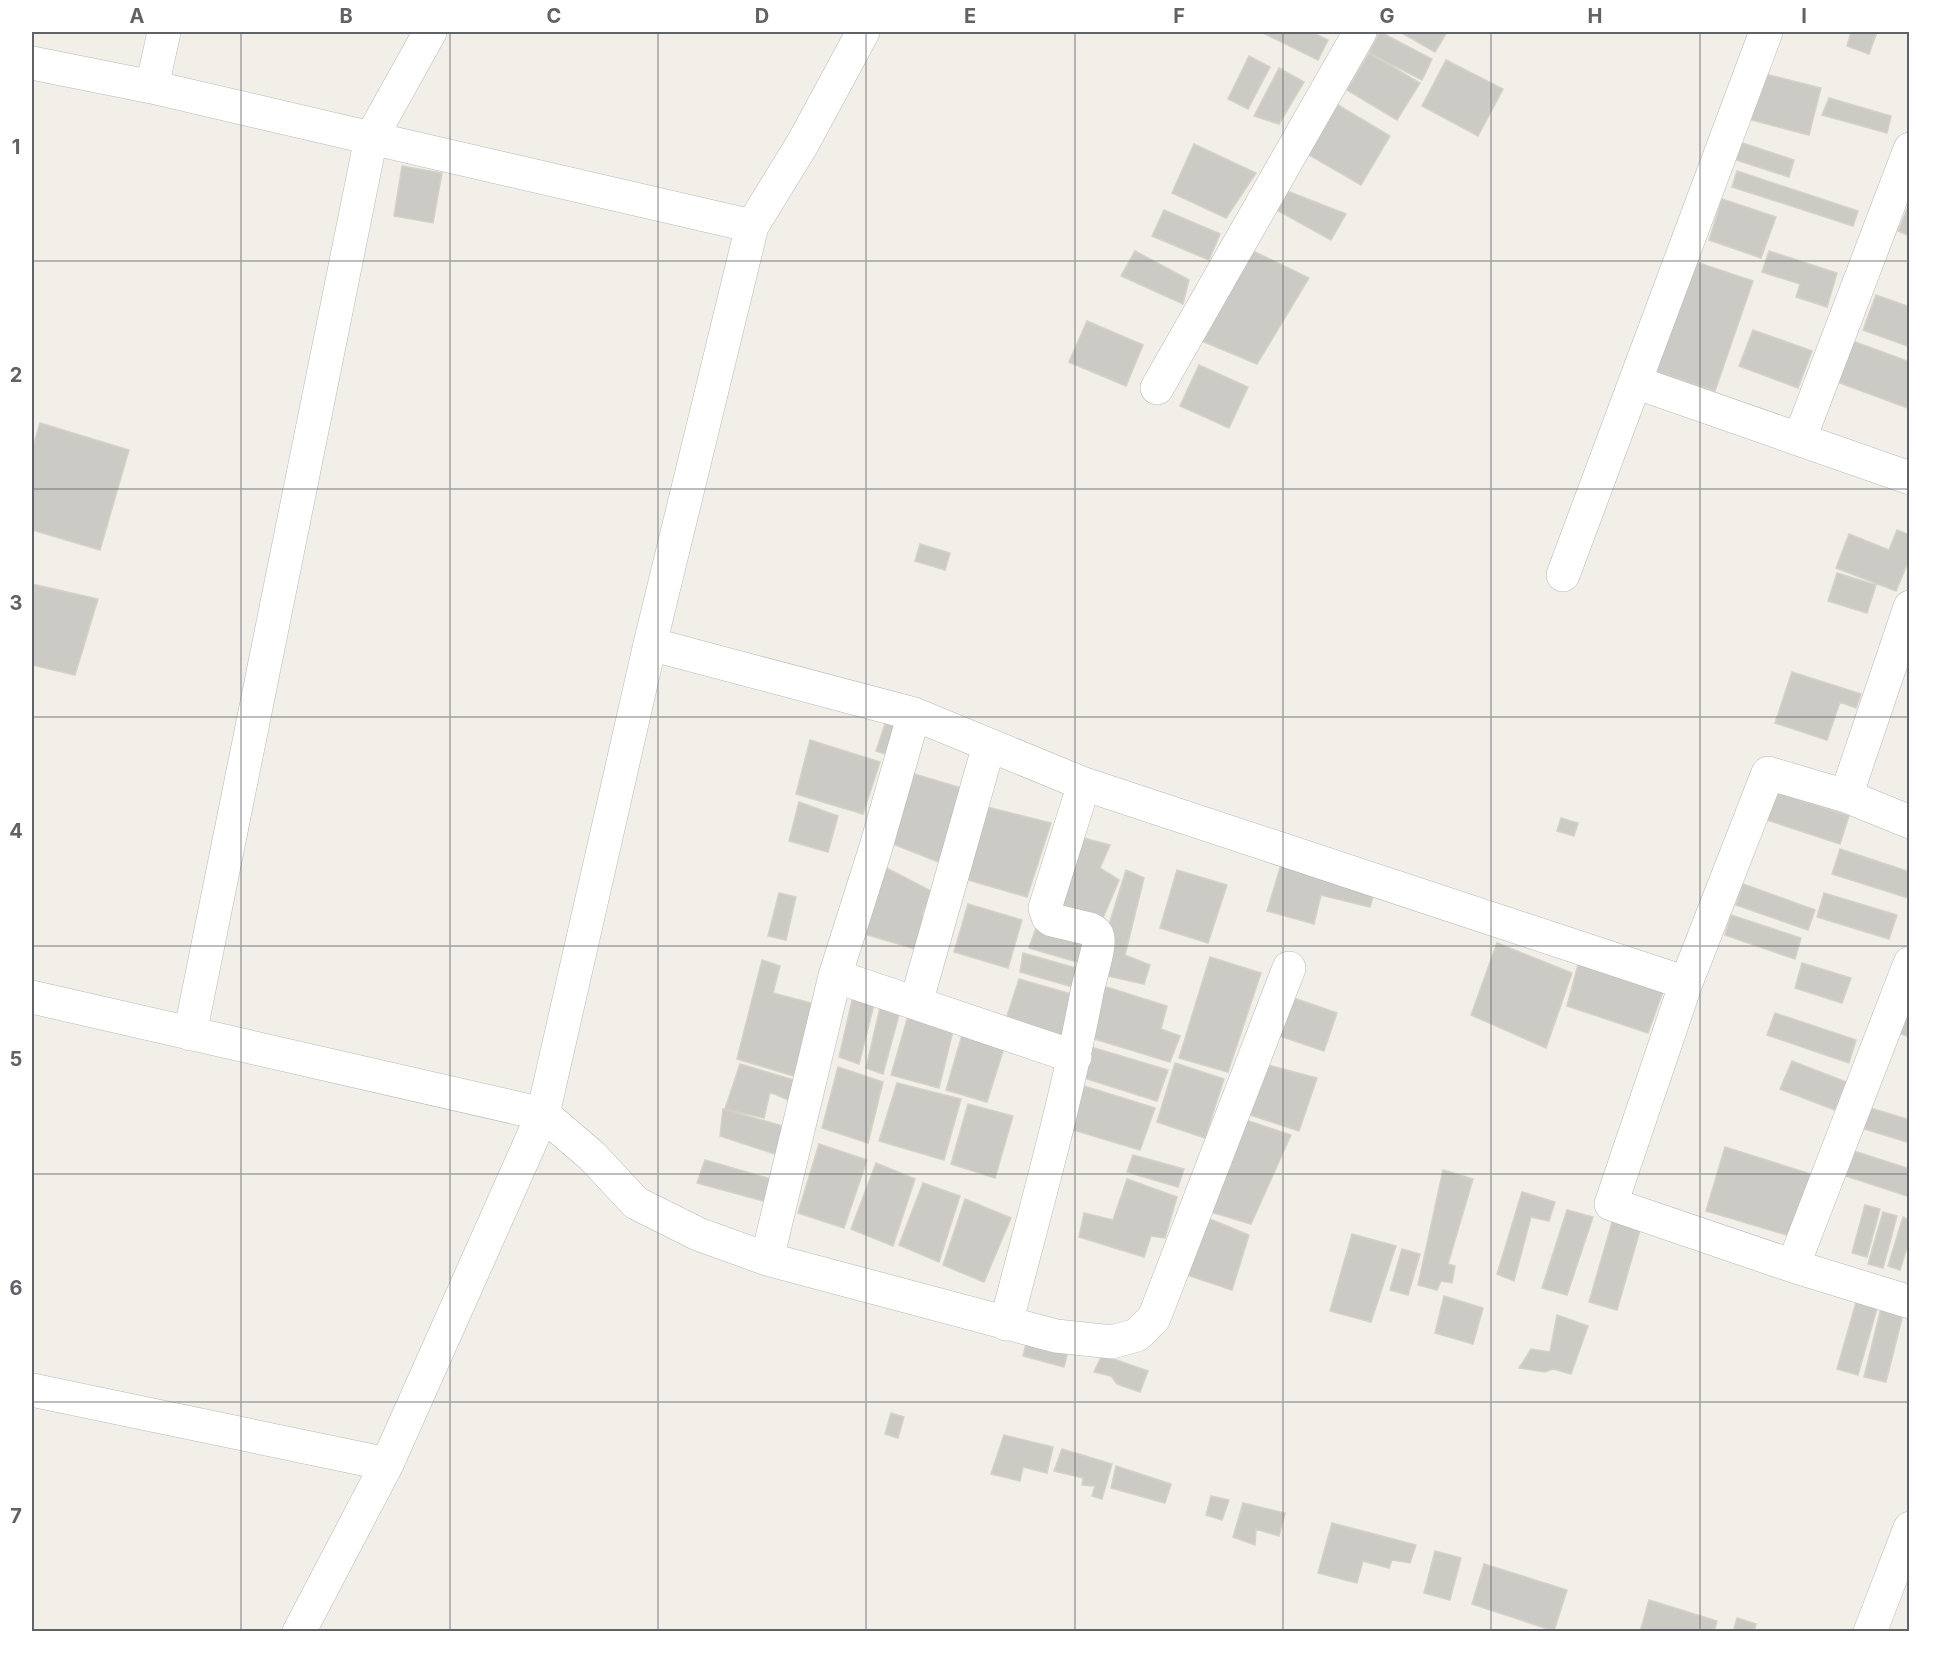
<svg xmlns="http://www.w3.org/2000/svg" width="1941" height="1663" viewBox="0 0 1941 1663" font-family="Inter,sans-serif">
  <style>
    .building { fill: #cccac5; stroke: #d6d1c6; stroke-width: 1.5 }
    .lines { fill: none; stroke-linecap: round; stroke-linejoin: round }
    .minor-casing { stroke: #b5b8bc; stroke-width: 34 }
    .minor { stroke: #fff; stroke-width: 33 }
    .grid { fill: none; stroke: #5f6368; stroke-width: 1.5; stroke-opacity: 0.55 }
    .neatline { fill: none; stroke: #5f6368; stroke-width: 2 }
    .grid-label { font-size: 20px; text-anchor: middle; font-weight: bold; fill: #5f6368 }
  </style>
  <rect width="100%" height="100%" fill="#f1efe8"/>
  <path class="building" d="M 1261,32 L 1312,32 L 1328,40 L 1318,60 Z
    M 1380,32 L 1432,59 L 1422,80 L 1369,53 Z
    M 1400,32 L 1447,32 L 1435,52 Z
    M 1851,32 L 1877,32 L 1869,54 L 1847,46 Z
    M 1369,53 L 1420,83 L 1397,120 L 1347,90 Z
    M 1249,56 L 1270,67 L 1248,109 L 1228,99 Z
    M 1446,60 L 1503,89 L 1478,136 L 1422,106 Z
    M 1279,68 L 1304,82 L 1279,124 L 1254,116 Z
    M 1757,72 L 1821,88 L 1809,135 L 1744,118 Z
    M 1829,98 L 1891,116 L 1887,133 L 1822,115 Z
    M 1333,102 L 1390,136 L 1361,185 L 1304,152 Z
    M 1733,140 L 1794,160 L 1789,177 L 1727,157 Z
    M 1194,144 L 1256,173 L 1226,218 L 1172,193 Z
    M 402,166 L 442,173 L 433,223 L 394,216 Z
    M 1737,171 L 1858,211 L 1853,226 L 1732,187 Z
    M 1282,189 L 1346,214 L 1331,240 L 1273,208 Z
    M 1722,199 L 1776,217 L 1761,258 L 1709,240 Z
    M 1908,207 L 1910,207 L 1910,236 L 1898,231 Z
    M 1164,210 L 1220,234 L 1209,260 L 1152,236 Z
    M 1251,250 L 1309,278 L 1257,364 L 1199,340 Z
    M 1135,251 L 1189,280 L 1183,304 L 1121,276 Z
    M 1769,251 L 1837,273 L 1827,307 L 1796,297 L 1800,284 L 1762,272 Z
    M 1693,261 L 1753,281 L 1715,391 L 1656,371 Z
    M 1876,295 L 1910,307 L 1910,347 L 1863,330 Z
    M 1087,321 L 1143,345 L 1126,386 L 1069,362 Z
    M 1753,330 L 1812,351 L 1798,388 L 1739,366 Z
    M 1847,339 L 1910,362 L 1910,409 L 1832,380 Z
    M 1199,365 L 1248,387 L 1229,428 L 1180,406 Z
    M 40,423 L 129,450 L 100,550 L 32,530 L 32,450 Z
    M 1897,530 L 1910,535 L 1910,557 L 1896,591 L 1836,568 L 1849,534 L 1889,550 Z
    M 920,544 L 950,553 L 945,570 L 915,561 Z
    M 1837,573 L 1876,585 L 1867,613 L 1828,601 Z
    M 32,584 L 98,599 L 75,675 L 32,665 Z
    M 1792,672 L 1861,694 L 1856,708 L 1840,702 L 1827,740 L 1775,723 Z
    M 889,712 L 910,718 L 897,758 L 876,751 Z
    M 810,740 L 880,762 L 863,814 L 796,794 Z
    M 901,770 L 968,790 L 946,865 L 883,840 Z
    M 1770,790 L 1849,816 L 1840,844 L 1761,818 Z
    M 799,802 L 838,816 L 828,852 L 789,841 Z
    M 979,805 L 1051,823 L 1027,897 L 961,878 Z
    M 1561,818 L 1578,823 L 1574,836 L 1557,831 Z
    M 1076,836 L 1110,845 L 1100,868 L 1119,880 L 1103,918 L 1057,903 Z
    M 1840,849 L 1910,872 L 1908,898 L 1832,874 Z
    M 877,863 L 931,891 L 922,915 L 932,920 L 919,950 L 851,930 Z
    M 1281,865 L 1375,889 L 1370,907 L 1321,895 L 1314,924 L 1267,911 Z
    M 1126,870 L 1144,878 L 1125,955 L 1150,965 L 1144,984 L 1094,973 Z
    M 1177,870 L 1227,885 L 1208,943 L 1160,928 Z
    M 1743,884 L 1815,910 L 1808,930 L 1736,905 Z
    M 779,893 L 796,897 L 786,940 L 768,936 Z
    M 1824,893 L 1897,915 L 1889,939 L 1817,917 Z
    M 968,904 L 1022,920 L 1008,968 L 954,952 Z
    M 1731,915 L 1801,938 L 1795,959 L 1725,935 Z
    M 1037,925 L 1091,940 L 1084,964 L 1029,948 Z
    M 1497,943 L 1572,973 L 1546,1048 L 1471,1015 Z
    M 1023,953 L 1083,970 L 1080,989 L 1020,972 Z
    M 1210,957 L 1261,973 L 1228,1072 L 1179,1058 Z
    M 1580,957 L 1665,986 L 1648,1033 L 1567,1006 Z
    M 762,960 L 780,966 L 773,993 L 826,1007 L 807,1080 L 737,1059 Z
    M 1802,963 L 1851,978 L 1842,1003 L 1795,988 Z
    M 1019,979 L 1078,996 L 1066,1038 L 1006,1019 Z
    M 1100,985 L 1167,1006 L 1161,1029 L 1180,1036 L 1170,1062 L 1088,1037 Z
    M 854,992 L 876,997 L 859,1064 L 839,1057 Z
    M 1291,997 L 1337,1013 L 1324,1051 L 1277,1035 Z
    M 882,999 L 902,1004 L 883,1074 L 866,1068 Z
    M 910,1009 L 955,1023 L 939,1088 L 891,1075 Z
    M 1905,1010 L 1910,1011 L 1910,1037 L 1898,1033 Z
    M 1775,1013 L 1856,1040 L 1849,1063 L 1767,1035 Z
    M 962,1035 L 1004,1048 L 987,1102 L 946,1090 Z
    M 1091,1047 L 1168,1070 L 1157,1101 L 1081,1077 Z
    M 1792,1061 L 1846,1082 L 1835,1110 L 1780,1089 Z
    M 1175,1063 L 1224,1079 L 1205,1138 L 1157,1122 Z
    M 1261,1063 L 1317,1078 L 1299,1131 L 1244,1113 Z
    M 740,1064 L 794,1080 L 788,1100 L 770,1092 L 764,1118 L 725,1109 Z
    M 838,1067 L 883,1082 L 868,1143 L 822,1128 Z
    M 897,1083 L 961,1099 L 944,1160 L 879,1141 Z
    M 1081,1085 L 1155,1108 L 1140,1150 L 1067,1128 Z
    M 968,1104 L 1013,1116 L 995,1178 L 951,1164 Z
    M 1864,1106 L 1910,1120 L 1910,1143 L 1858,1127 Z
    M 723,1109 L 793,1129 L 784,1157 L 720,1136 Z
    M 1240,1118 L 1291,1135 L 1251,1224 L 1204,1210 Z
    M 819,1144 L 867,1160 L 844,1228 L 798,1213 Z
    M 1725,1147 L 1817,1176 L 1797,1238 L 1706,1211 Z
    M 1854,1151 L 1910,1169 L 1910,1197 L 1846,1176 Z
    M 1133,1155 L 1184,1169 L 1178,1187 L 1127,1172 Z
    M 705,1160 L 778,1181 L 771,1203 L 697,1183 Z
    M 876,1163 L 915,1179 L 893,1246 L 851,1229 Z
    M 1443,1170 L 1473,1179 L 1448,1264 L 1455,1266 L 1452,1283 L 1441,1281 L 1437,1290 L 1418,1285 Z
    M 1127,1179 L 1177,1197 L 1165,1238 L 1151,1236 L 1144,1257 L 1079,1237 L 1084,1213 L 1113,1220 Z
    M 923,1183 L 960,1196 L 939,1262 L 899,1245 Z
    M 1522,1192 L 1555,1202 L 1549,1221 L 1531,1217 L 1514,1281 L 1497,1274 Z
    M 965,1199 L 1011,1218 L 984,1282 L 943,1265 Z
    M 1865,1205 L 1880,1209 L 1867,1257 L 1852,1253 Z
    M 1567,1210 L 1593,1217 L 1567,1295 L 1542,1288 Z
    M 1883,1212 L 1897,1216 L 1883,1268 L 1868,1264 Z
    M 1200,1215 L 1249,1235 L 1232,1290 L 1181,1273 Z
    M 1903,1217 L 1910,1220 L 1910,1238 L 1900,1270 L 1888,1266 Z
    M 1613,1219 L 1641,1227 L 1617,1310 L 1589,1302 Z
    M 1352,1234 L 1396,1246 L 1371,1322 L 1330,1311 Z
    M 1402,1249 L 1420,1254 L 1408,1295 L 1390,1290 Z
    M 1859,1292 L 1880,1298 L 1858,1375 L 1837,1369 Z
    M 1444,1296 L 1483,1308 L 1473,1344 L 1435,1333 Z
    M 1883,1300 L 1905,1306 L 1886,1382 L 1864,1377 Z
    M 1557,1315 L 1588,1326 L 1571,1374 L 1553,1369 L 1545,1372 L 1519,1368 L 1531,1349 L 1550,1352 Z
    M 1029,1332 L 1070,1343 L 1064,1367 L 1023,1356 Z
    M 1102,1355 L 1148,1371 L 1140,1392 L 1117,1384 L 1111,1376 L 1094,1372 Z
    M 891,1413 L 904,1417 L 898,1438 L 885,1434 Z
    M 1004,1435 L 1053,1447 L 1047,1473 L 1023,1467 L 1020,1481 L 991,1474 Z
    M 1062,1449 L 1112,1464 L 1102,1499 L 1092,1496 L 1095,1486 L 1082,1485 L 1083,1478 L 1054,1471 Z
    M 1116,1466 L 1171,1484 L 1165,1503 L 1111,1488 Z
    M 1211,1496 L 1229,1500 L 1222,1520 L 1206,1515 Z
    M 1243,1503 L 1285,1513 L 1279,1536 L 1256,1529 L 1255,1545 L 1233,1537 Z
    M 1332,1523 L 1416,1545 L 1410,1563 L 1392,1560 L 1389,1568 L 1363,1561 L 1357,1583 L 1318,1573 Z
    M 1435,1551 L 1461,1558 L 1450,1600 L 1424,1593 Z
    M 1484,1564 L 1567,1590 L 1554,1631 L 1472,1604 Z
    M 1649,1600 L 1717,1621 L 1714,1632 L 1640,1632 Z
    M 1737,1618 L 1756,1624 L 1754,1632 L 1733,1632 Z"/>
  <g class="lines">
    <g class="minor-casing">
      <path id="minor" d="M 863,32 L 803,143 L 752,226 L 650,644 L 543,1114 L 592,1156 L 636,1203 L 698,1234 L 767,1259 L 1056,1336 L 1112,1342 L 1137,1335 L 1154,1318 L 1289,968
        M 1766,32 L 1635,382 L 1910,478
        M 32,63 L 152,87 L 371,138 L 430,32
        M 152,87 L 164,32
        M 1157,388 L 1360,32
        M 1800,438 L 1910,149
        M 1563,575 L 1635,382
        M 1910,607 L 1846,796 L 1768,773 L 1686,983 L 1611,1204 L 1793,1266 L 1910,1302
        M 650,644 L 914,714 L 1084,784 L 1686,983
        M 1846,796 L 1910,822
        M 835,976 L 1075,1057
        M 32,997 L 543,1114 L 387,1464 L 299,1632
        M 916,1003 L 989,745
        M 190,1034 L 371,138 L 752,226
        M 767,1259 L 835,976 L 876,847 L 914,714
        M 1793,1266 L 1910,963
        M 1006,1324 C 1034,1214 1066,1104 1087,992 C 1089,981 1100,947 1098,939 C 1098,934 1094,931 1090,929 L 1052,920 L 1048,917 L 1045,908 L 1084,784
        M 32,1390 L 387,1464
        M 1870,1632 L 1910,1528"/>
    </g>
    <use href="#minor" class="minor"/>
  </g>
  <path class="grid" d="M 241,32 L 241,1632M 450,32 L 450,1632M 658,32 L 658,1632M 866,32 L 866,1632M 1075,32 L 1075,1632M 1283,32 L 1283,1632M 1491,32 L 1491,1632M 1700,32 L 1700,1632M 32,261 L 1910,261M 32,489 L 1910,489M 32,717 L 1910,717M 32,946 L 1910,946M 32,1174 L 1910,1174M 32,1402 L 1910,1402"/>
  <rect width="1941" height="1663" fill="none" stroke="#ffffff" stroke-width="66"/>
  <rect x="33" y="33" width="1875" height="1597" class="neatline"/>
  <g class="grid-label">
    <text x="137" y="23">A</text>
    <text x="346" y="23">B</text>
    <text x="554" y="23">C</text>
    <text x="762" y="23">D</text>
    <text x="970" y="23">E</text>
    <text x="1179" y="23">F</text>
    <text x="1387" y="23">G</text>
    <text x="1595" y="23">H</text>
    <text x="1804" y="23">I</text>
    <text x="16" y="154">1</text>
    <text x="16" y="382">2</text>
    <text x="16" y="610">3</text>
    <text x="16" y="838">4</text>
    <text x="16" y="1066">5</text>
    <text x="16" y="1295">6</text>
    <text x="16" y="1523">7</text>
  </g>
</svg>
